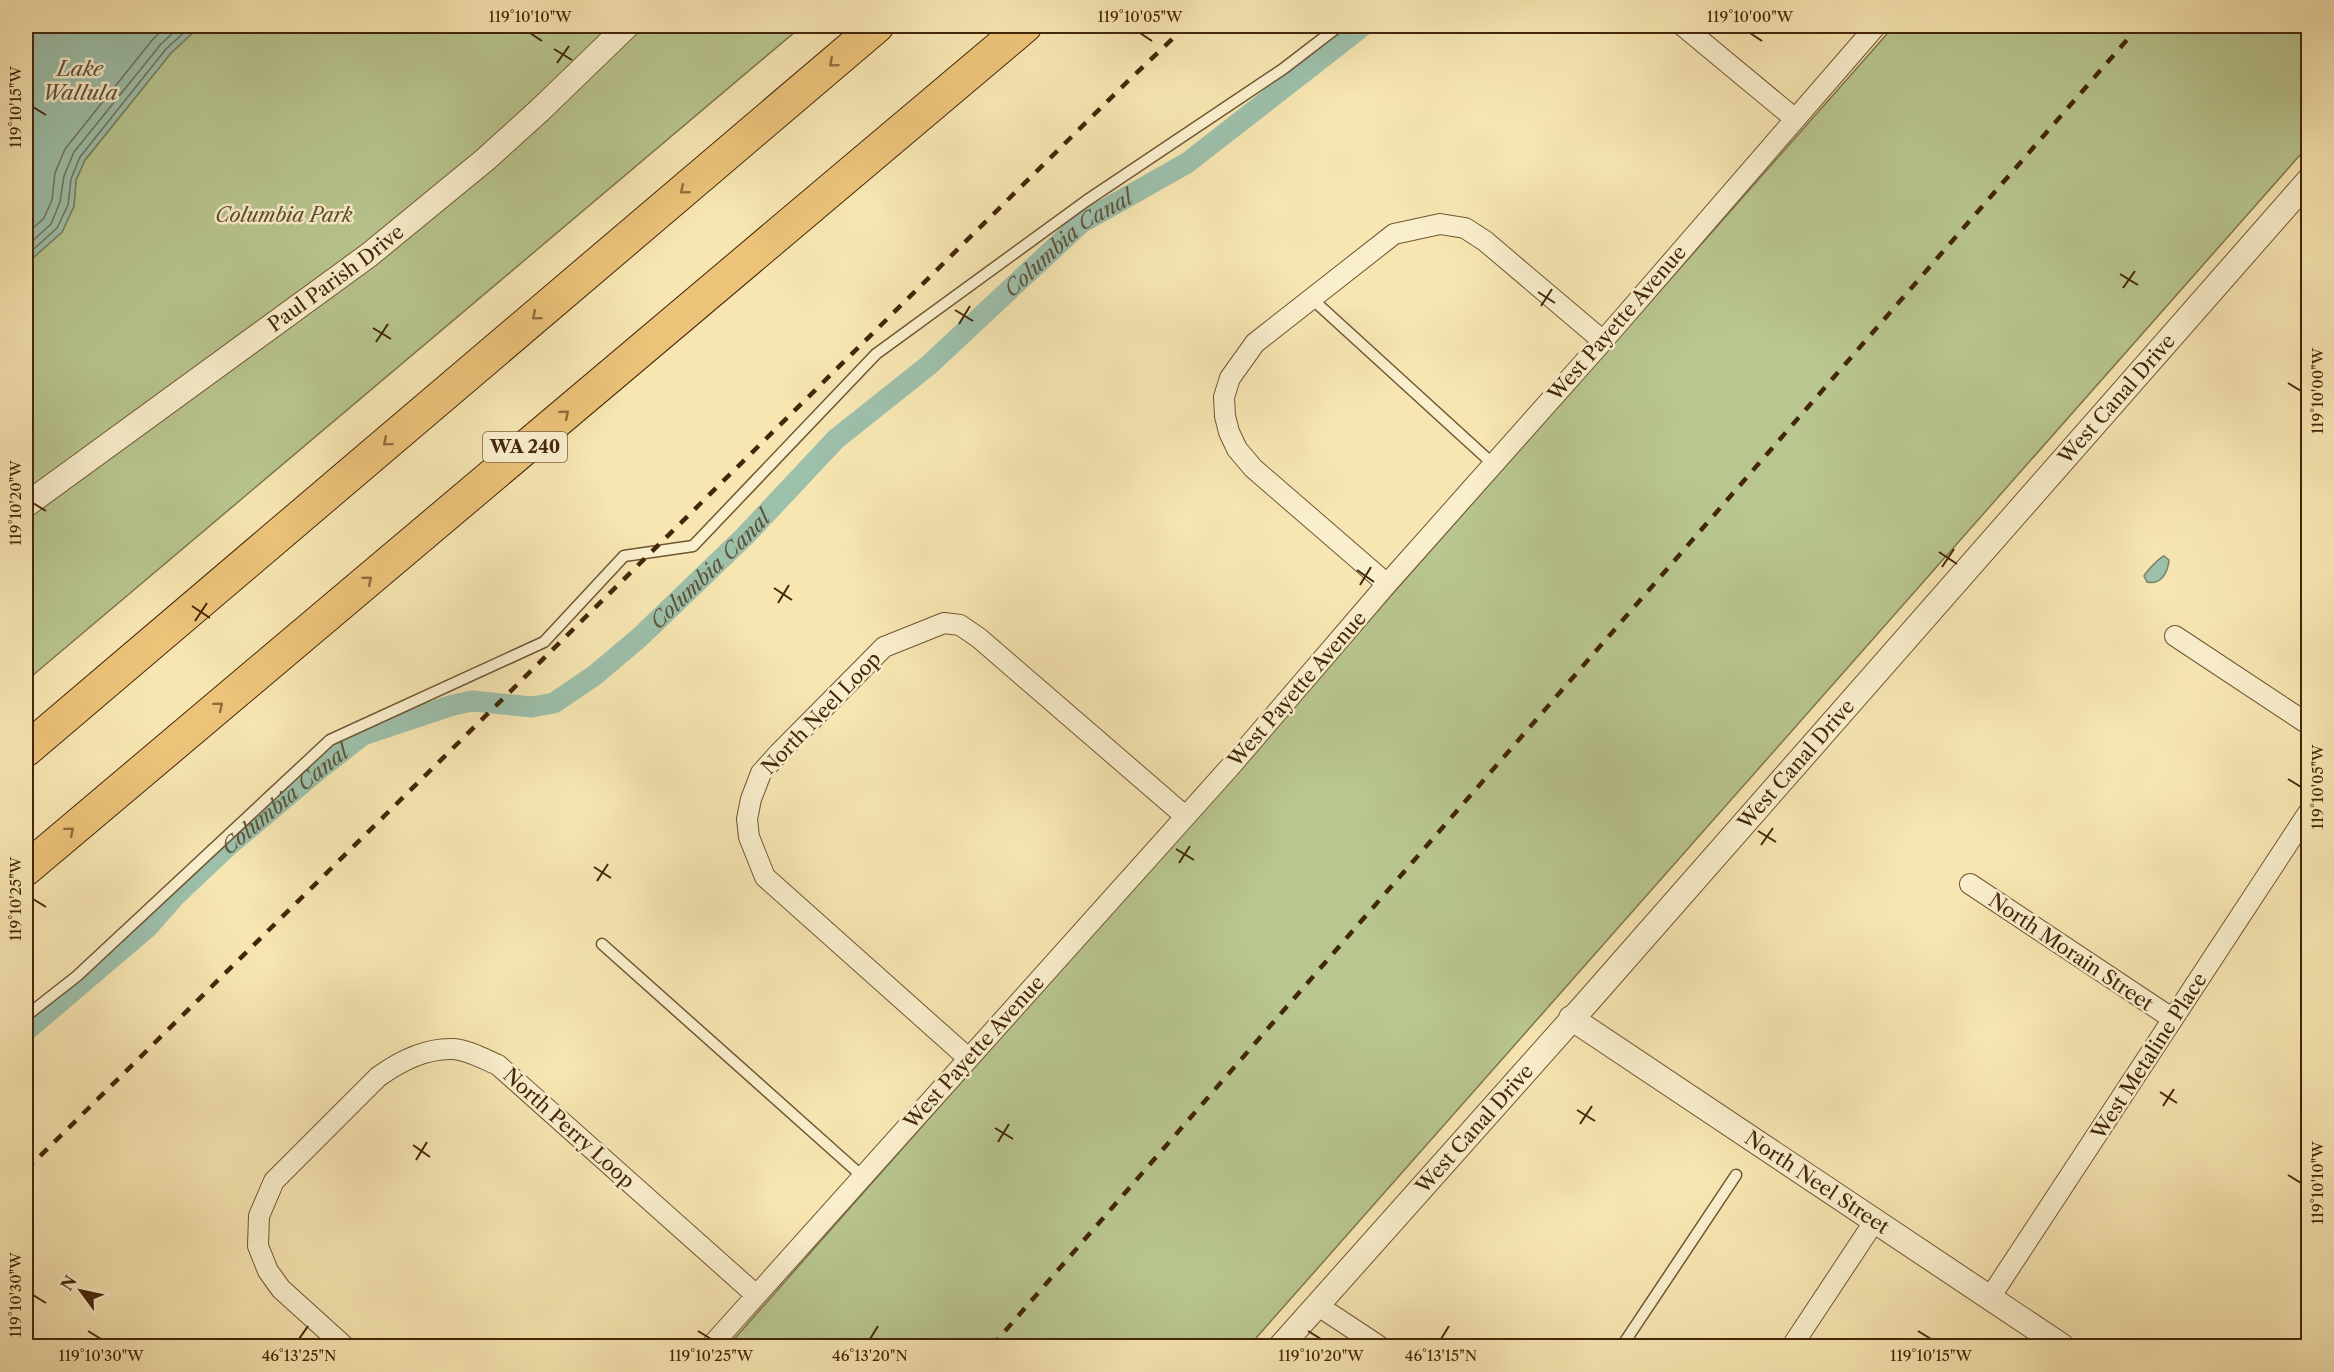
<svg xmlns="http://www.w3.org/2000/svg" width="2334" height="1372" viewBox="0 0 2334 1372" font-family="'Libre Caslon Text',serif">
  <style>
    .green { fill: #b9c68f; stroke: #7e764c; stroke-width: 1.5 }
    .water { fill: #9dc0ab; stroke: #79826a; stroke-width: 1.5 }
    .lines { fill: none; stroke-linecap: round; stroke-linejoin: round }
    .shore { stroke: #70735a; stroke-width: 1.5 }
    .canal { stroke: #9dc0ab; stroke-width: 21 }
    .service-casing { stroke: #705633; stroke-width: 13 }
    .minor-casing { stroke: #705633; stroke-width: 22 }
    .tertiary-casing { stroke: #705633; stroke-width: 26 }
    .motorway-casing { stroke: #432609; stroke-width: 35 }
    .service { stroke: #faefcd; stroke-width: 10 }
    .minor { stroke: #faefcd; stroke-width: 20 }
    .tertiary { stroke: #faefcd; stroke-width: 24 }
    .motorway { stroke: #ecc379; stroke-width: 33 }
    .rail { stroke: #432609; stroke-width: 4.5; stroke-dasharray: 10 10; stroke-linecap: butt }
    .oneway { stroke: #8f6d3b }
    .ticks { fill: none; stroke: #432609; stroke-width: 2 }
    .labels { text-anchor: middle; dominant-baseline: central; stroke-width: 5; stroke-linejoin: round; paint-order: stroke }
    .shield { fill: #faefcd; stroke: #7a6244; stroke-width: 1.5 }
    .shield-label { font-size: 18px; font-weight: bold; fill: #432609 }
    .park-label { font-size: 20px; font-style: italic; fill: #604e2a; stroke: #faefcd }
    .street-label { font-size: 20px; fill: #432609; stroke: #faefcd }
    .water-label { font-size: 21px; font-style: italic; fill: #5e543a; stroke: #faefcd }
    .neatline { fill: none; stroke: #432609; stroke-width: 2 }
    .ticks-label { font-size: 15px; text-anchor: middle; fill: #432609 }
  </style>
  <rect width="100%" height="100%" fill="#f7e6b2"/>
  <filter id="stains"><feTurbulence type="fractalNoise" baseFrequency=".00333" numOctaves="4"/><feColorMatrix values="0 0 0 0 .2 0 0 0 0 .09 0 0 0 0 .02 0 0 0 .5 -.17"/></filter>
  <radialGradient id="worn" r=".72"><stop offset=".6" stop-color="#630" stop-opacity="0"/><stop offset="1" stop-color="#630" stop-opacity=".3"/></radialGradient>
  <path class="green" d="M 200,26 L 802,26 L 26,681 L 26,264 L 62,232 L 74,206 L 76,180 L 85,160 L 171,53 Z
    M 1894,26 L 2308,26 L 2308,146 L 1249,1346 L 728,1346 Z"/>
  <path class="water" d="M 26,26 L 200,26 L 171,53 L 85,160 L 76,180 L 74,206 L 62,232 L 26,264 Z
    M 2164,556 L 2169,560 C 2168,573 2161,585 2147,582 L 2144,576 C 2146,572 2160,557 2164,556 Z"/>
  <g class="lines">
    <path class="shore" d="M 26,235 L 44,218 L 52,200 L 55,173 L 65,149 L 153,39 L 167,26
      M 26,247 L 51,224 L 60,202 L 64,176 L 74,152 L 161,44 L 180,26
      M 26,256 L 57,228 L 68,205 L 71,179 L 80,157 L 166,49 L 191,26"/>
    <path class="canal" id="s1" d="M 26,1031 L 148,927 L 175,896 L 227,847 L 317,771 L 363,735 L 453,705 L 472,701 L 532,707 L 554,703 L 595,675 L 640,637 L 745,536 L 836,439 L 929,365 L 1081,223 L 1187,163 L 1363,26"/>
    <g class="service-casing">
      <path id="service" d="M 1311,298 L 1493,464
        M 602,944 L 862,1176
        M 26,1016 L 77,976 L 330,740 L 544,642 L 624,556 L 693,546 L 876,354 L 1086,201 L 1283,69 L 1339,26
        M 1622,1346 L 1736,1175"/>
    </g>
    <g class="minor-casing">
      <path id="minor" d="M 1683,26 L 1794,118
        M 1387,584 L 1253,468 L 1237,449 L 1229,432 L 1225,416 L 1224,397 L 1230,378 L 1255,343 L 1394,234 L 1440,224 L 1465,228 L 1485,241 L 1603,341
        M 2175,636 L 2308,724
        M 1970,884 L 2173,1019
        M 968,1058 L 765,877 L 749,837 L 747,819 L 751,799 L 761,773 L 779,753 L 884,647 L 944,623 L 960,625 L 979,638 L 1185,816
        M 1989,1299 L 2308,813
        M 1317,1305 L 1379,1346
        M 344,1346 L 281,1289 L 268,1271 L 258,1246 L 259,1216 L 274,1181 L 378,1077 C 400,1061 425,1048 453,1049 C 468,1050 484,1059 498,1065 L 756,1295
        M 711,1346 L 1230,767 L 1387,584 L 1603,341 L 1876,26
        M 1792,1346 L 1874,1222"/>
    </g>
    <g class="tertiary-casing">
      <g id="tertiary">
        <path id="s2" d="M 26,505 L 369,255 L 486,159 L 540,110 L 627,26"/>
        <path id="s3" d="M 1571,1018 L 2062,1346"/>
        <path id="s4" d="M 1281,1346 L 1590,999 L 2308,181"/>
      </g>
    </g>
    <g class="motorway-casing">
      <path id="motorway" d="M 26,750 L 877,26
        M 26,869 L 1025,26"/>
    </g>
    <use href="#service" class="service"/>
    <use href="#minor" class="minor"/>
    <use href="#tertiary" class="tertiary"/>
    <use href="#motorway" class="motorway"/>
    <path class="rail" d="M 26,1170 L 1128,81 L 1186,26
      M 992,1346 L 2139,26"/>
  </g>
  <defs><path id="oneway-chevron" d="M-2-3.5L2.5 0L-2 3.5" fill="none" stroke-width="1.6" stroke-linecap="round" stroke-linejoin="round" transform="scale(1.5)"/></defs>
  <g class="oneway">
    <use href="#oneway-chevron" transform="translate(833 63) rotate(140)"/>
    <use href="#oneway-chevron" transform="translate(684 190) rotate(140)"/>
    <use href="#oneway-chevron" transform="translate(536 316) rotate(140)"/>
    <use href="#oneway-chevron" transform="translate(565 414) rotate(-40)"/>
    <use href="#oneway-chevron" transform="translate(387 442) rotate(140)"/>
    <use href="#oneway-chevron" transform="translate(368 580) rotate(-40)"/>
    <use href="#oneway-chevron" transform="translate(219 706) rotate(-40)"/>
    <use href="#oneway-chevron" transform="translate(70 831) rotate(-40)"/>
  </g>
  <path class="ticks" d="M 530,33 L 542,41M 1140,33 L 1152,41M 1750,33 L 1762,41M 554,49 L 572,60M 557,63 L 569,46M 33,107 L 46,115M 2120,274 L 2138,285M 2123,288 L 2135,271M 1538,292 L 1555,303M 1541,306 L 1552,289M 955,310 L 973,321M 959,324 L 970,306M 373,328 L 391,339M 376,342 L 388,324M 2288,383 L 2301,391M 33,503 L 46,511M 1939,552 L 1957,564M 1942,567 L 1954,549M 1357,570 L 1374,582M 1360,585 L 1371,567M 774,588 L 792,600M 778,603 L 789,585M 192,606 L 210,618M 195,621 L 207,603M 2288,779 L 2301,787M 1758,831 L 1776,842M 1761,845 L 1773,828M 1176,849 L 1194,860M 1179,863 L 1190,846M 594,867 L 611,878M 597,881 L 608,864M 33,899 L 46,907M 2160,1092 L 2177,1103M 2163,1106 L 2174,1089M 1577,1110 L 1595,1121M 1580,1124 L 1592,1106M 995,1128 L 1013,1139M 998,1142 L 1009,1124M 413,1145 L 430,1157M 416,1160 L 427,1142M 2288,1175 L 2301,1183M 33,1295 L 46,1303M 88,1331 L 101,1339M 698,1331 L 711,1339M 1308,1331 L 1321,1339M 1918,1331 L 1931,1339M 299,1339 L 308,1326M 870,1339 L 878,1326M 1441,1339 L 1449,1326"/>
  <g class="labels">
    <rect class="shield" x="483" y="432" width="84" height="30" rx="4.5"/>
    <g class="shield-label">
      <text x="525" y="447">WA 240</text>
    </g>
    <g class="park-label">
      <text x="284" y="215">Columbia Park</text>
    </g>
    <g class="street-label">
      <text stroke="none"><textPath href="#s2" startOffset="384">Paul Parish Drive</textPath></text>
      <text transform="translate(1617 323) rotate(-49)">West Payette Avenue</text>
      <text stroke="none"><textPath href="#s4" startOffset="1263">West Canal Drive</textPath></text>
      <text transform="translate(1297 689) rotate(-49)">West Payette Avenue</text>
      <text transform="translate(821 713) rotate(-46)">North Neel Loop</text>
      <text stroke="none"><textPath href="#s4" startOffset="777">West Canal Drive</textPath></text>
      <text transform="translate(2071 952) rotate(34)">North Morain Street</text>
      <text transform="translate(974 1052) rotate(-48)">West Payette Avenue</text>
      <text transform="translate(2149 1056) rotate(-57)">West Metaline Place</text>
      <text transform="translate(569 1128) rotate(42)">North Perry Loop</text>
      <text stroke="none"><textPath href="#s4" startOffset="291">West Canal Drive</textPath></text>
      <text stroke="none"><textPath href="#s3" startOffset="296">North Neel Street</textPath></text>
    </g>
    <g class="water-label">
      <text x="80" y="68">Lake<tspan x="80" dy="24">Wallula</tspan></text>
      <text stroke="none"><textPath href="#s1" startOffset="1338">Columbia Canal</textPath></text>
      <text stroke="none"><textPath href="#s1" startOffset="852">Columbia Canal</textPath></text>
      <text stroke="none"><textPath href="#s1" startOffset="348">Columbia Canal</textPath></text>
    </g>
  </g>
  <rect width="2334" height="1372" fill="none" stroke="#f7e6b2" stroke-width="66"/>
  <g transform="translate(81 1291) rotate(303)" stroke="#faefcd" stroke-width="4.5" paint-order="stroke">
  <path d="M0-4.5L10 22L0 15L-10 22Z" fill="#432609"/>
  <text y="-9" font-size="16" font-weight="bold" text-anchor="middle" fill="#432609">N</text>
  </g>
  <rect x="33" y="33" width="2268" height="1306" class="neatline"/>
  <g class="ticks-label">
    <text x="530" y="22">119°10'10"W</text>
    <text x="1140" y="22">119°10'05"W</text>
    <text x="1750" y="22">119°10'00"W</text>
    <text transform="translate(16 107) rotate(-90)" y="5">119°10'15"W</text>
    <text transform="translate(2318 391) rotate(-90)" y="5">119°10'00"W</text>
    <text transform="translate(16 503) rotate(-90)" y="5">119°10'20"W</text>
    <text transform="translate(2318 787) rotate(-90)" y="5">119°10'05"W</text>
    <text transform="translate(16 899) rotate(-90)" y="5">119°10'25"W</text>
    <text transform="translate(2318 1183) rotate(-90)" y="5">119°10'10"W</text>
    <text transform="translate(16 1295) rotate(-90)" y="5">119°10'30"W</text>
    <text x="101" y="1361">119°10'30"W</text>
    <text x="299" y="1361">46°13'25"N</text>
    <text x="711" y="1361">119°10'25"W</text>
    <text x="870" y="1361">46°13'20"N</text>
    <text x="1321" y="1361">119°10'20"W</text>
    <text x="1441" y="1361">46°13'15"N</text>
    <text x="1931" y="1361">119°10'15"W</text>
  </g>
  <rect width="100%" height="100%" filter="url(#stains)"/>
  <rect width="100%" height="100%" fill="url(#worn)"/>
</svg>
